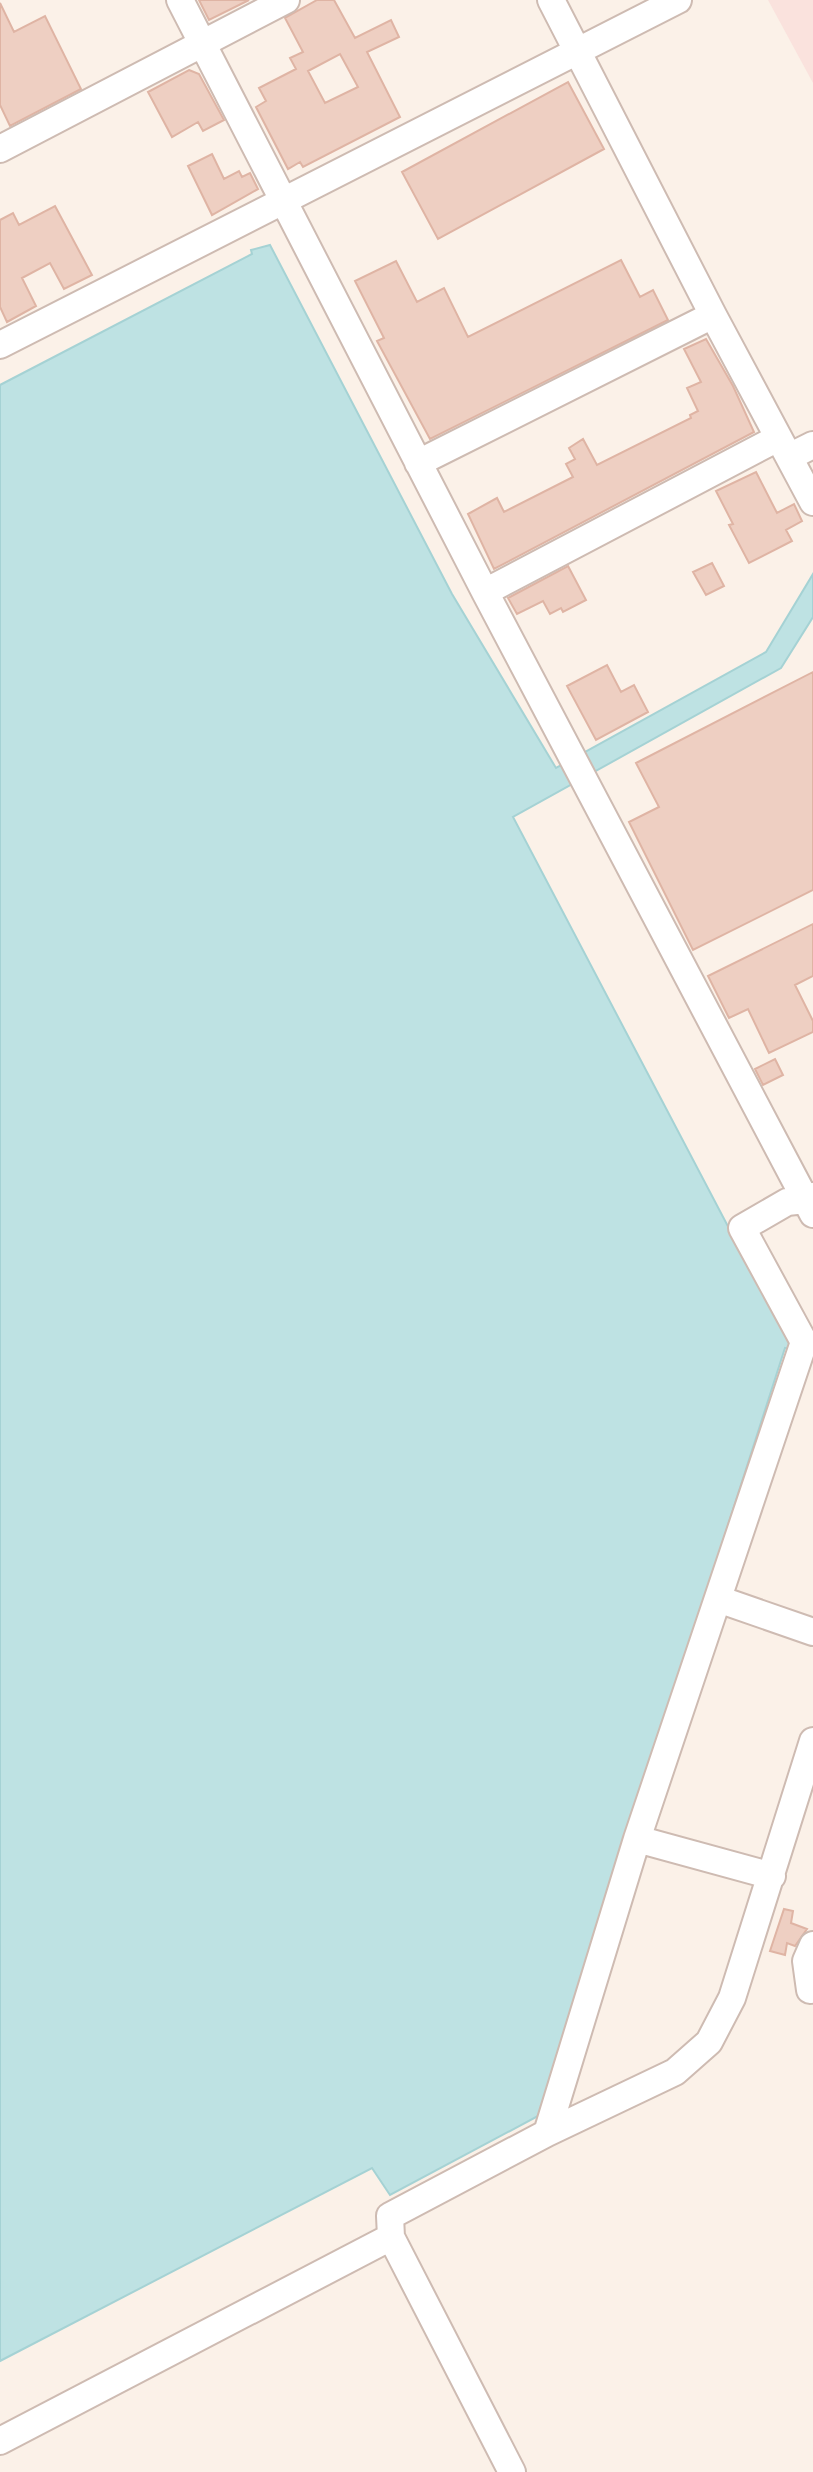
<svg xmlns="http://www.w3.org/2000/svg" width="813" height="2472" viewBox="0 0 813 2472" font-family="Figtree,sans-serif">
  <style>
    .commercial { fill: #fae2dd }
    .water { fill: #bee2e3; stroke: #a5d2d4; stroke-width: 2 }
    .building { fill: #eecfc2; stroke: #dfb4a4; stroke-width: 2; fill-rule: evenodd }
    .lines { fill: none; stroke-linecap: round; stroke-linejoin: round }
    .minor-casing { stroke: #cebbb2; stroke-width: 30 }
    .minor { stroke: #fff; stroke-width: 26 }
  </style>
  <rect width="100%" height="100%" fill="#fbf1e8"/>
  <path class="commercial" d="M 768,0 L 813,0 L 813,83 Z"/>
  <path class="water" d="M 270,245 L 452,594 L 556,768 L 766,652 L 813,574 L 813,617 L 781,668 L 513,817 L 753,1274 L 794,1335 L 790,1349 L 785,1348 L 538,2116 L 390,2195 L 372,2168 L 0,2361 L 0,385 L 252,254 L 251,250 Z"/>
  <path class="building" d="M 199,0 L 249,0 L 209,20 Z
    M 317,0 L 334,0 L 355,38 L 391,20 L 399,37 L 367,52 L 400,117 L 303,167 L 300,162 L 288,169 L 256,107 L 266,101 L 259,88 L 296,69 L 290,58 L 303,52 L 285,18 ZM 340,54 L 358,87 L 325,103 L 308,71 Z
    M 0,3 L 14,32 L 45,16 L 81,89 L 10,126 L 0,105 Z
    M 189,70 L 199,74 L 224,120 L 203,131 L 198,122 L 172,137 L 148,92 Z
    M 568,82 L 604,149 L 438,239 L 402,172 Z
    M 212,154 L 224,179 L 239,171 L 242,177 L 250,173 L 258,189 L 212,215 L 188,166 Z
    M 55,206 L 92,275 L 64,289 L 50,263 L 22,278 L 36,306 L 7,322 L 0,307 L 0,220 L 13,213 L 19,225 Z
    M 621,260 L 640,297 L 653,290 L 668,320 L 430,439 L 377,341 L 384,338 L 355,281 L 396,261 L 417,302 L 444,288 L 468,337 Z
    M 706,339 L 733,386 L 754,432 L 494,569 L 468,514 L 497,498 L 504,512 L 573,477 L 566,464 L 575,459 L 569,448 L 583,439 L 597,465 L 691,418 L 690,415 L 698,411 L 687,388 L 701,382 L 684,349 Z
    M 756,472 L 777,513 L 794,504 L 802,521 L 786,530 L 792,541 L 749,563 L 729,525 L 733,524 L 716,491 Z
    M 712,563 L 724,586 L 706,595 L 693,572 Z
    M 568,566 L 586,600 L 563,612 L 561,608 L 550,614 L 543,601 L 517,614 L 508,598 Z
    M 607,665 L 621,692 L 634,685 L 648,712 L 596,740 L 567,686 Z
    M 813,672 L 813,890 L 693,950 L 629,822 L 659,807 L 636,763 Z
    M 813,924 L 813,976 L 795,985 L 813,1021 L 813,1032 L 769,1053 L 748,1009 L 729,1018 L 708,976 Z
    M 775,1059 L 783,1075 L 763,1085 L 755,1069 Z
    M 784,1909 L 793,1911 L 791,1923 L 807,1929 L 795,1946 L 787,1943 L 785,1955 L 770,1951 Z"/>
  <g class="lines">
    <g class="minor-casing">
      <path id="minor" d="M 180,0 L 485,592 L 813,1214
        M 551,0 L 713,315 L 813,502
        M 0,149 L 286,0
        M 0,345 L 678,0
        M 789,457 L 813,445
        M 418,463 L 713,315
        M 485,592 L 778,438
        M 718,1599 L 813,1632
        M 637,1839 L 772,1876
        M 810,1990 L 806,1961 L 813,1945
        M 547,2133 L 637,1839 L 804,1342 L 742,1228 L 787,1202 L 805,1200 L 813,1196
        M 0,2441 L 391,2237
        M 512,2472 L 391,2237 L 390,2216 L 547,2133 L 675,2072 L 709,2042 L 732,1998 L 813,1741"/>
    </g>
    <use href="#minor" class="minor"/>
  </g>
</svg>
